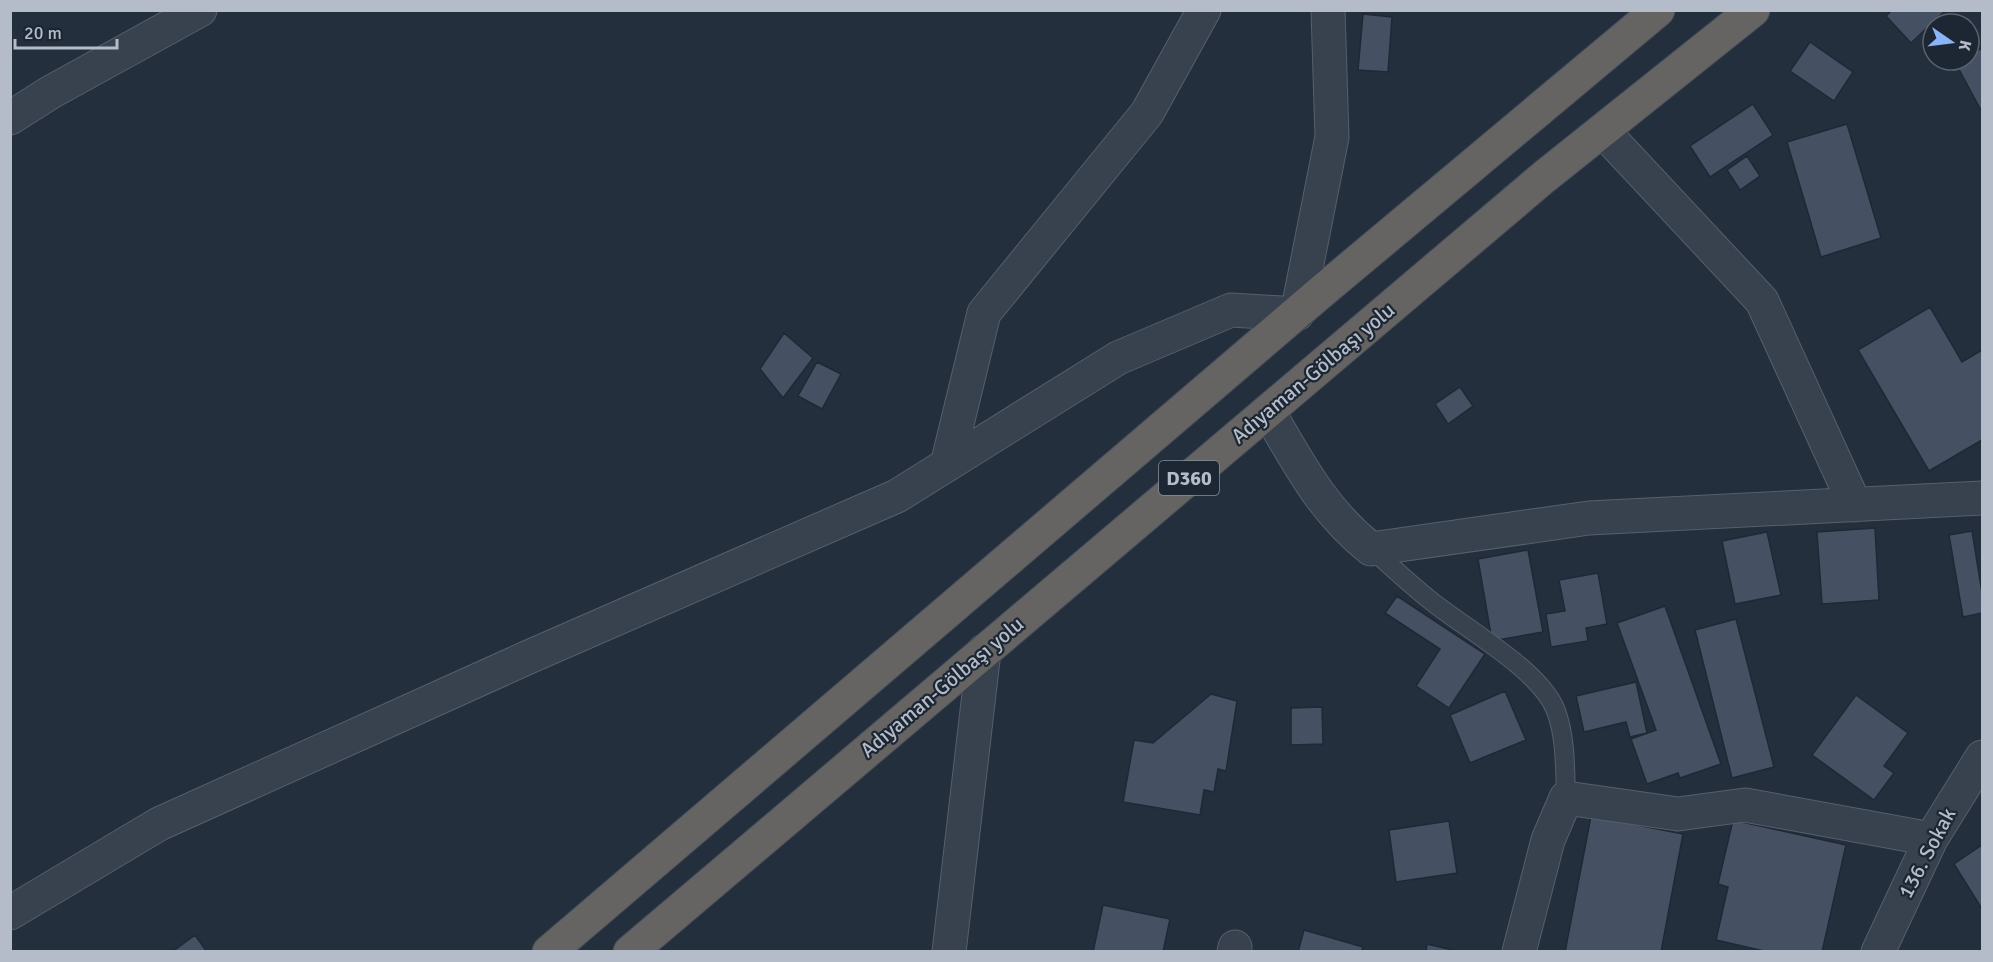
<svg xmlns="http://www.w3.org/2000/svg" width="1993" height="962" viewBox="0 0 1993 962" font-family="Signika,sans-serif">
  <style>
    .building { fill: #455162; stroke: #1f2835; stroke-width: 1.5 }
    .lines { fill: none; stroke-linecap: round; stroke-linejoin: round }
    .service-casing { stroke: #565f6c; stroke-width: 20 }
    .minor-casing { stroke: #565f6c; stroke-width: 35 }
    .trunk-casing { stroke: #434c59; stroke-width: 35 }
    .service { stroke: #38414e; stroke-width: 18 }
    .minor { stroke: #38414e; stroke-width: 33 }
    .trunk { stroke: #656462; stroke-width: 33 }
    .labels { text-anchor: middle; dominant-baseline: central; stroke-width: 4.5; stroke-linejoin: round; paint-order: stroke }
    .shield { fill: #1d2633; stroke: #878f9c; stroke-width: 1.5 }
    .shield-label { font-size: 20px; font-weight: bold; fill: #b4bcc9 }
    .street-label { font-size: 21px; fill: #b4bcc9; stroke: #1d2633 }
  </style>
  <rect width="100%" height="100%" fill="#242f3e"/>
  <path class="building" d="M 1892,10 L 1946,10 L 1911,43 L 1886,16 Z
    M 1363,14 L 1392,17 L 1388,72 L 1358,70 Z
    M 1810,42 L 1853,72 L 1834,101 L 1790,71 Z
    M 1982,48 L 1982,112 L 1955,62 L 1969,60 L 1969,55 Z
    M 1753,104 L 1773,135 L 1710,177 L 1690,146 Z
    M 1847,124 L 1881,238 L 1821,257 L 1787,142 Z
    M 1747,156 L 1760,176 L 1740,190 L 1727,170 Z
    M 1930,307 L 1962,362 L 1982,350 L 1982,440 L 1929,471 L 1858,350 Z
    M 784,333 L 813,358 L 783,398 L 760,369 Z
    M 817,362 L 841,374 L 822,409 L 798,396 Z
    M 1460,387 L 1473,406 L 1448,424 L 1435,404 Z
    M 1875,528 L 1879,600 L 1822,604 L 1817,532 Z
    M 1972,531 L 1982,593 L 1982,613 L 1963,617 L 1949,535 Z
    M 1767,532 L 1781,595 L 1735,604 L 1722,541 Z
    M 1528,550 L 1543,632 L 1492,641 L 1478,559 Z
    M 1598,573 L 1607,624 L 1586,628 L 1588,641 L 1551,647 L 1546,614 L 1565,611 L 1559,580 Z
    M 1397,596 L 1485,654 L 1449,708 L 1416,686 L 1440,649 L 1385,613 Z
    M 1665,606 L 1721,764 L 1680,778 L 1678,773 L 1647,784 L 1631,739 L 1656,730 L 1617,623 Z
    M 1736,619 L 1774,767 L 1732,778 L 1695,630 Z
    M 1636,682 L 1647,733 L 1630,737 L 1626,722 L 1584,732 L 1576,696 Z
    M 1505,691 L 1526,740 L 1470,763 L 1450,715 Z
    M 1211,694 L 1237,701 L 1226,771 L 1218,769 L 1214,792 L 1204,790 L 1200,815 L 1123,802 L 1134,740 L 1153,743 Z
    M 1856,695 L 1908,733 L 1884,766 L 1894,773 L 1874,800 L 1812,755 Z
    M 1322,707 L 1323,744 L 1291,745 L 1291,708 Z
    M 1591,816 L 1683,834 L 1661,952 L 1565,952 Z
    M 1733,820 L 1846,845 L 1822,952 L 1768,952 L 1716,940 L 1728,887 L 1718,884 Z
    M 1449,821 L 1457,873 L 1396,882 L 1389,830 Z
    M 1982,845 L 1982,909 L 1954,864 Z
    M 1103,905 L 1170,919 L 1163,952 L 1093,952 Z
    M 1304,930 L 1363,947 L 1361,952 L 1298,952 Z
    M 195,935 L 207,952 L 172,952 Z
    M 1427,944 L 1461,952 L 1426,952 Z"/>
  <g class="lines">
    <g class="service-casing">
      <path id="service" d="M 1371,549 C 1391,566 1410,584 1430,600 C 1464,628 1541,670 1556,711 C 1566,738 1565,770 1566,798"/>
    </g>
    <g class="minor-casing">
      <path id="minor" d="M 10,118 L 51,92 L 200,10
        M 1603,131 L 1762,301 L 1855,505
        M 1268,411 C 1299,464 1322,510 1371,549 L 1589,518 L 1982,498
        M 947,465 L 984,313 L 1147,113 L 1204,10
        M 10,913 L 159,824 L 531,656 L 897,496 L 1118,358 L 1231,310 L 1297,314 L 1332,137 L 1328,10
        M 949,952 L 984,651
        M 1234,952 L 1235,947
        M 1519,952 L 1548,840 L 1566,798 L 1678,814 L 1745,805 L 1931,839
        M 1878,952 L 1931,839 L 1982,757"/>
    </g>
    <g class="trunk-casing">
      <path id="trunk" d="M 549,952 L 1321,292 L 1658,10
        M 630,952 L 1544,177 L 1753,10"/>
    </g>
    <use href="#service" class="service"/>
    <use href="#minor" class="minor"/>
    <use href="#trunk" class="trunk"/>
  </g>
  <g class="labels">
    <rect class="shield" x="1159" y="461" width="60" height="34" rx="4.5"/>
    <g class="shield-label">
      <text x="1189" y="478">D360</text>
    </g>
    <g class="street-label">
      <text transform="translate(1313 373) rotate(-40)">Adıyaman-Gölbaşı yolu</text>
      <text transform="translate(942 687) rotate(-40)">Adıyaman-Gölbaşı yolu</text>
      <text transform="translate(1927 853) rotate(-62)">136. Sokak</text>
    </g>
  </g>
  <rect width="1993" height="962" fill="none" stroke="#b4bcc9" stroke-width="24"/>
  <g transform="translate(1951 42) rotate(104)"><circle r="28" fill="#1d2633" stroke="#59626f" stroke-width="1.5"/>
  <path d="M0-4.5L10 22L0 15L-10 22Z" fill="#8ab4f8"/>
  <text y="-9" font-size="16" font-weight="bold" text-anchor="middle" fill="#b4bcc9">K</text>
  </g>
  <path d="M15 39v9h102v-9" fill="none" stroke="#b4bcc9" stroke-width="3"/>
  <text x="24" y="39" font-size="18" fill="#b4bcc9" stroke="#1d2633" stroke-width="4.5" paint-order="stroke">20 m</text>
</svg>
